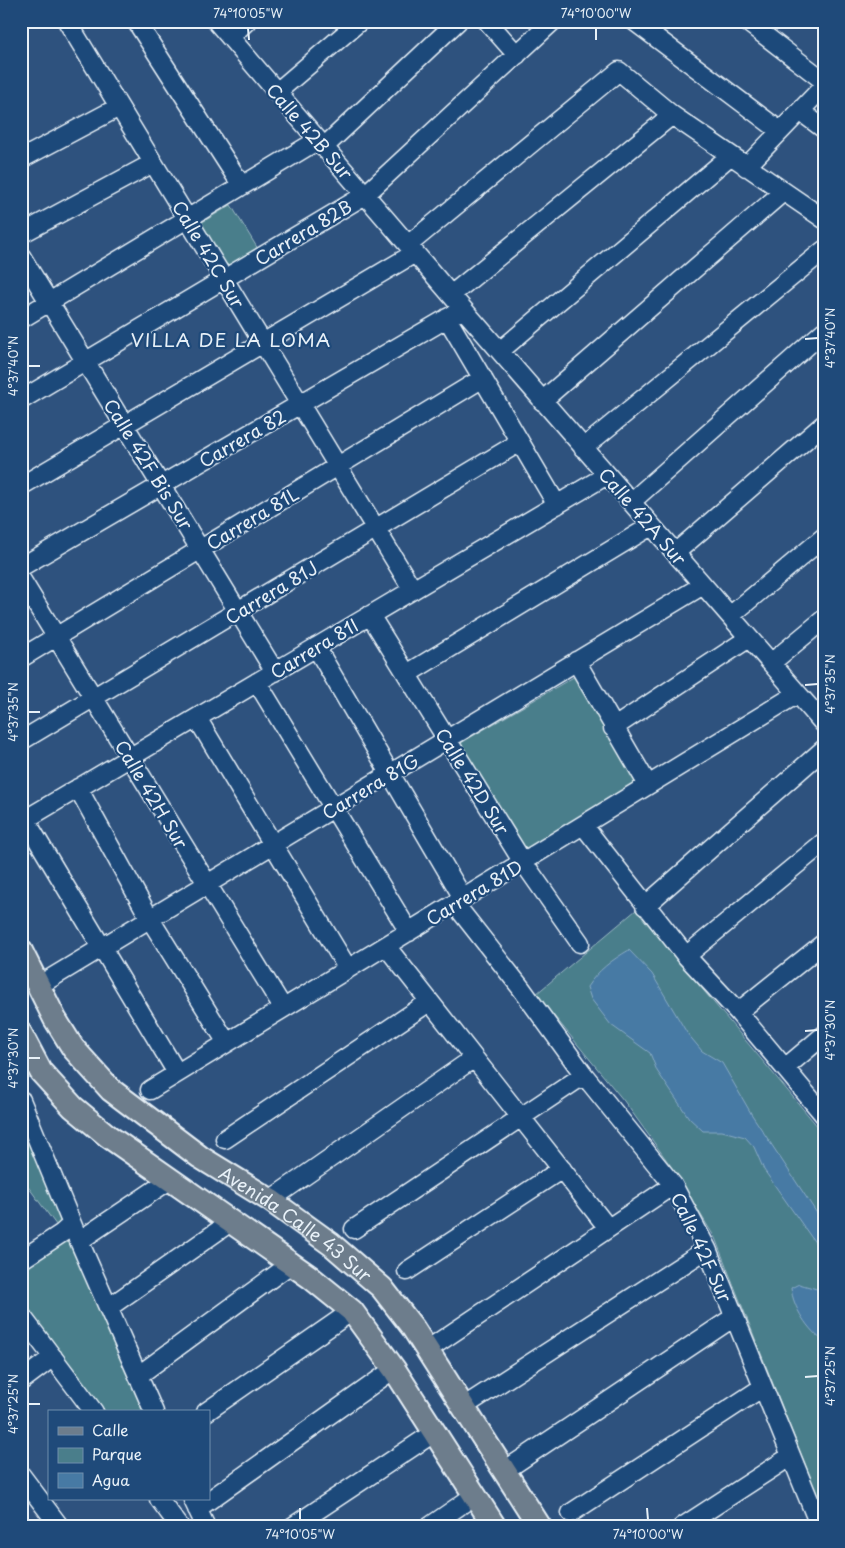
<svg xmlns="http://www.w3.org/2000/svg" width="845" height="1548" viewBox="0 0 845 1548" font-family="'Playpen Sans',sans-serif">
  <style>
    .green { fill: #4a7e8b; stroke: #99b8c2 }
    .water { fill: #477aa4; stroke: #87aac6 }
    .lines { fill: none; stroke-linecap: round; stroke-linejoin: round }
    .minor-casing { stroke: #e8f1f8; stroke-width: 21 }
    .major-casing { stroke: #e8f1f8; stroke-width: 26 }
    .minor { stroke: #1f4a7a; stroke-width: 18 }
    .major { stroke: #6d7d8c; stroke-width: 22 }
    .ticks { fill: none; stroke: #e8f1f8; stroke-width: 2 }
    .labels { text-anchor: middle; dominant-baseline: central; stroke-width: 4.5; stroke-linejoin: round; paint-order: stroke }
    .street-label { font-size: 18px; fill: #e8f1f8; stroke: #1f4a7a }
    .neighbourhood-label { font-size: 19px; letter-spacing: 1px; fill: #e8f1f8; stroke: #1f4a7a }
    .neatline { fill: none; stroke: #e8f1f8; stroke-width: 2 }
    .ticks-label { font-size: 12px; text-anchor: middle; fill: #e8f1f8 }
  </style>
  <rect width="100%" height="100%" fill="#2e527e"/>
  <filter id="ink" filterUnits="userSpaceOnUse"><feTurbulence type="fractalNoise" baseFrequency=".02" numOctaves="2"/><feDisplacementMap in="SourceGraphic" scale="10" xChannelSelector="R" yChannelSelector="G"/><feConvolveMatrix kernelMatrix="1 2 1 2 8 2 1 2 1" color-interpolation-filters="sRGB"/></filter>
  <g filter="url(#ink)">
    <path class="green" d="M 231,205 L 258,249 L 226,269 L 199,224 Z
      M 577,675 L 640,783 L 522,851 L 459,744 Z
      M 636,910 L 824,1134 L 824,1512 L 715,1238 L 673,1169 L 624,1101 L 536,994 Z
      M 21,1100 L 154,1412 L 106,1412 L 21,1303 L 21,1260 L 62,1233 L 21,1177 Z"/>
    <path class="water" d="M 629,950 L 652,974 L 687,1033 L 702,1051 L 722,1063 L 752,1115 L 824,1224 L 824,1249 L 816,1244 L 764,1170 L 754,1147 L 745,1137 L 722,1131 L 703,1131 L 689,1118 L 657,1071 L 650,1053 L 611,1025 L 591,999 L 587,987 C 598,970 612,960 629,950 Z
      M 799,1284 L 824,1291 L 824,1341 C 808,1331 793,1307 791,1288 Z"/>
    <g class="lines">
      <g class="minor-casing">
        <path id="minor" d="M 67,21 L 413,590
          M 136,21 L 242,186
          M 216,21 L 451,295 L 824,724
          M 487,21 L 517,55
          M 634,21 L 780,131
          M 746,21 L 824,81
          M 230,37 L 247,21
          M 277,92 L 360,21
          M 800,111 L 824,129
          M 324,147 L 458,21
          M 21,159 L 119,107
          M 746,167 L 824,86
          M 21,234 L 153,163
          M 408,245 L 619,71 L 672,115 L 824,219
          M 21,256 L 275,672
          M 451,295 L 672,115
          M 447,318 L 557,505
          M 21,319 L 318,140
          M 500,351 L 730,156
          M 21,400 L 365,195 L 553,21
          M 542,401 L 783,192
          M 583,448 L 824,250
          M 21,486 L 415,253
          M 631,502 L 824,331
          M 675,553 L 824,424
          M 21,567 L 463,309
          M 21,579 L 283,1008
          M 370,615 L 519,856 L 580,943
          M 730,616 L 824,537
          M 316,647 L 463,898
          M 21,658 L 483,378
          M 576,661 L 648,785
          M 771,663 L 824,619
          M 407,674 L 651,526
          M 257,682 L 409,932
          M 197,718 L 348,969
          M 613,728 L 749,638
          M 21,741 L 520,442
          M 78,788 L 150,919 L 227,1043
          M 25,819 L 177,1073
          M 21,822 L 607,475
          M 583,825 L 686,956 L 738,1012 L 824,1115
          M 455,904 L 521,988 L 584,1075 L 673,1185 L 707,1249 L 820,1527
          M 645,906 L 824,749
          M 386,946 L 608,1228
          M 686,956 L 824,842
          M 38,986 L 703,585
          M 738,1012 L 824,943
          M 785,1068 L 824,1035
          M 150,1090 L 797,694
          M 21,1100 L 79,1241 L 154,1412
          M 225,1139 L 429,1002
          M 270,1200 L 474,1058
          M 354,1229 L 584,1075
          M 79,1241 L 171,1179
          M 21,1260 L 62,1233 L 72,1224
          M 407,1271 L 562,1169
          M 108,1308 L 232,1221
          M 21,1315 L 94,1412
          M 427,1350 L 673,1185
          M 139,1375 L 292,1263
          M 21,1381 L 53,1357
          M 463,1407 L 707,1249
          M 206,1412 L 352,1311
          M 504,1471 L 734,1317
          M 21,1475 L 60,1527
          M 159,1499 L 180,1527
          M 193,1500 L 206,1527
          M 197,1509 L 394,1369
          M 571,1513 L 763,1387
          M 292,1527 L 435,1432
          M 429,1527 L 475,1495
          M 682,1527 L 791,1456"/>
      </g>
      <g class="major-casing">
        <g id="major">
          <path id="s1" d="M 21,951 L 55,1019 L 73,1048 L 111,1090 L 200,1157 L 270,1200 L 331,1244 L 382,1288 L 413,1328 L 540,1527"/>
          <path d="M 21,1034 L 41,1072 L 73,1107 L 108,1136 L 310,1277 L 352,1311 L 394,1369 L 495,1527"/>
        </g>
      </g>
      <use href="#minor" class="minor"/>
      <use href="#major" class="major"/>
    </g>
  </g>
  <path class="ticks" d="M 248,28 L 249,40M 596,28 L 596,40M 805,339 L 818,338M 28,366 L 40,366M 805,685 L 818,684M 28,712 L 40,712M 805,1031 L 818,1030M 28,1058 L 40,1058M 805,1377 L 818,1376M 28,1404 L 40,1404M 300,1508 L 300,1520M 647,1508 L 648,1520"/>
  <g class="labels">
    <g class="street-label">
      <text transform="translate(310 131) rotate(49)">Calle 42B Sur</text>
      <text transform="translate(303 232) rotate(-31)">Carrera 82B</text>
      <text transform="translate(209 254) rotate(59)">Calle 42C Sur</text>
      <text transform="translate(242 438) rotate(-30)">Carrera 82</text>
      <text transform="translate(149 464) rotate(58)">Calle 42F Bis Sur</text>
      <text transform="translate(643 516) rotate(49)">Calle 42A Sur</text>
      <text transform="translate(252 518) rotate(-31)">Carrera 81L</text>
      <text transform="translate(271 592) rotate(-31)">Carrera 81J</text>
      <text transform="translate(314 648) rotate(-31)">Carrera 81I</text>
      <text transform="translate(473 781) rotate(58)">Calle 42D Sur</text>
      <text transform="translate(370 786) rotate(-31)">Carrera 81G</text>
      <text transform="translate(152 794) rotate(59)">Calle 42H Sur</text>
      <text transform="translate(474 892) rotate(-31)">Carrera 81D</text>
      <text stroke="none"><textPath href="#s1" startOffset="395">Avenida Calle 43 Sur</textPath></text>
      <text transform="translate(702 1247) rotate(65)">Calle 42F Sur</text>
    </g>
    <g class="neighbourhood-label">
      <text x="231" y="339">VILLA DE LA LOMA</text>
    </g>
  </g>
  <rect width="845" height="1548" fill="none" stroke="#1f4a7a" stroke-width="55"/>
  <rect x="48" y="1410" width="162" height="90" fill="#1f4a7a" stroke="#6f8dac"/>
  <rect x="58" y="1427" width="25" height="8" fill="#6d7d8c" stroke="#6f8dac"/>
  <text x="92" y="1436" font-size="15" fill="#e8f1f8">Calle</text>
  <rect x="58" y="1448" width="25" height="15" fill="#4a7e8b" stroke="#6f8dac"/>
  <text x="92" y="1460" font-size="15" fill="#e8f1f8">Parque</text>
  <rect x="58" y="1473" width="25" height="15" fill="#477aa4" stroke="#6f8dac"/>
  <text x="92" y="1486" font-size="15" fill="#e8f1f8">Agua</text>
  <rect x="28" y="28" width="790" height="1492" class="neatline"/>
  <g class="ticks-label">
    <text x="248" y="18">74°10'05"W</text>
    <text x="596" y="18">74°10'00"W</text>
    <text transform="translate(831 338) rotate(-90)" y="4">4°37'40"N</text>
    <text transform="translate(14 366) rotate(-90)" y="4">4°37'40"N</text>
    <text transform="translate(831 684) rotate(-90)" y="4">4°37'35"N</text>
    <text transform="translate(14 712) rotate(-90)" y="4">4°37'35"N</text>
    <text transform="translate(831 1030) rotate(-90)" y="4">4°37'30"N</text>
    <text transform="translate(14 1058) rotate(-90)" y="4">4°37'30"N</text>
    <text transform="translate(831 1376) rotate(-90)" y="4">4°37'25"N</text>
    <text transform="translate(14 1404) rotate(-90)" y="4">4°37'25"N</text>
    <text x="300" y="1539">74°10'05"W</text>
    <text x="648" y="1539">74°10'00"W</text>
  </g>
</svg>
